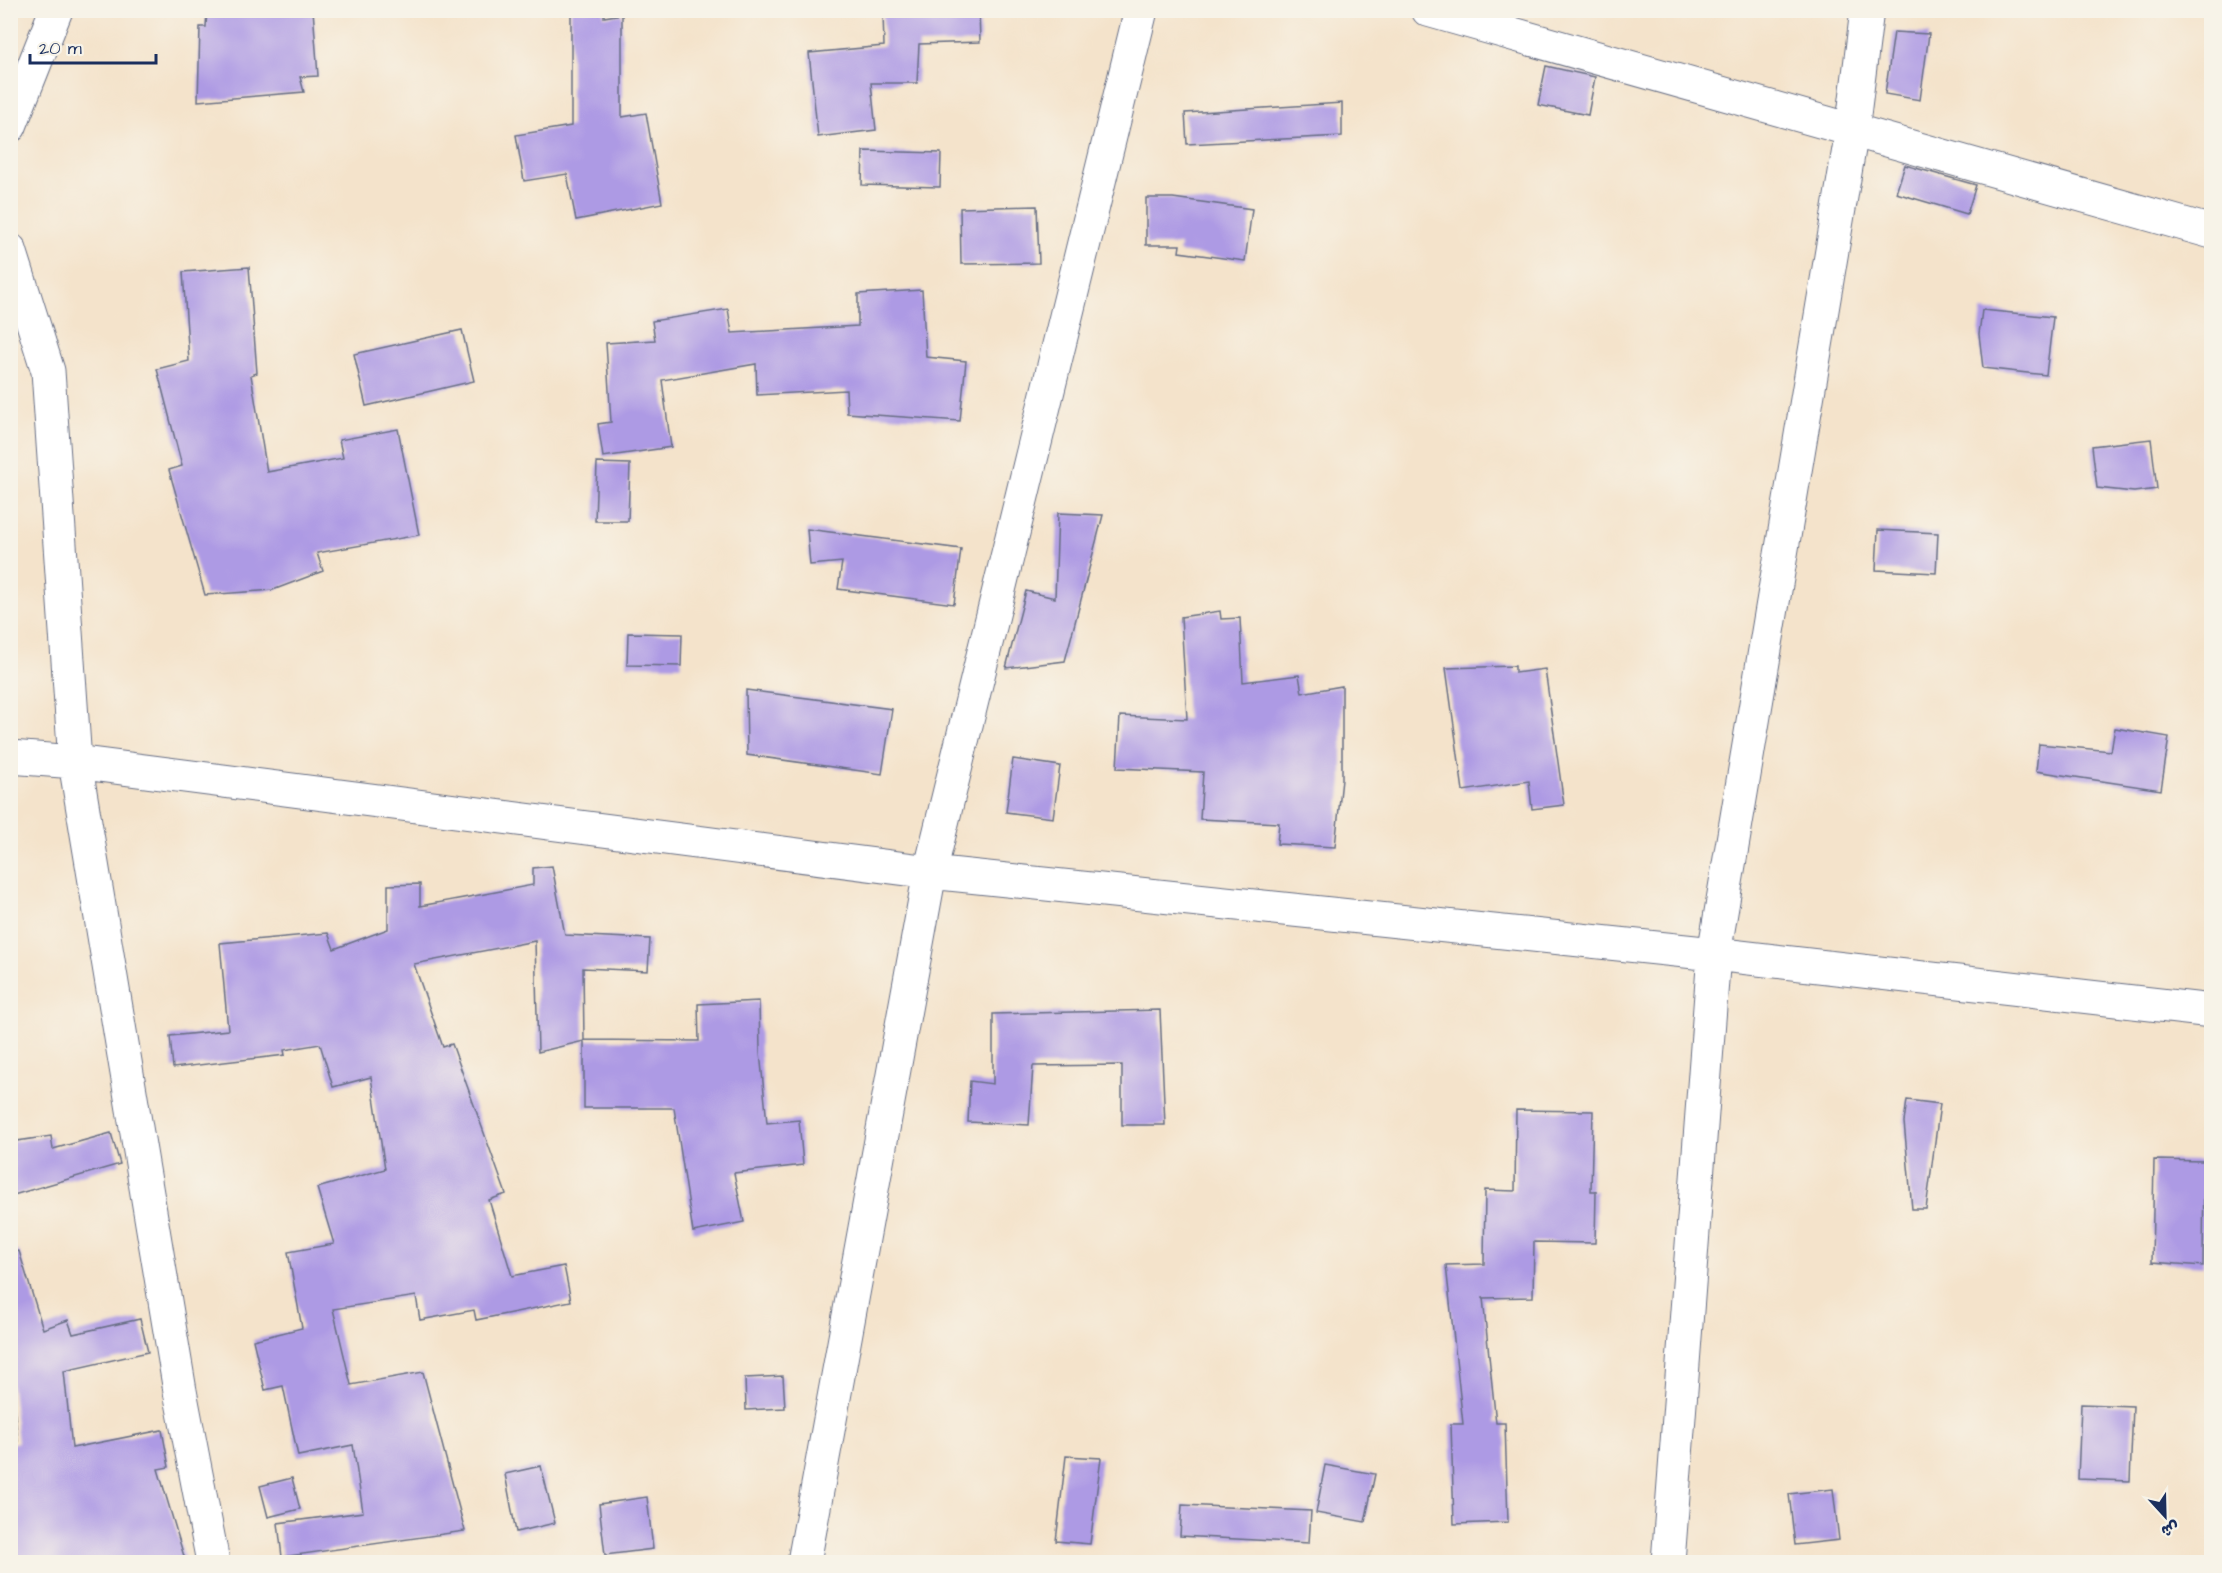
<svg xmlns="http://www.w3.org/2000/svg" width="2222" height="1573" viewBox="0 0 2222 1573" font-family="'Architects Daughter','Playpen Sans Arabic',sans-serif">
  <style>
    .building { fill: #ad9ae4 }
    .lines { fill: none; stroke-linecap: round; stroke-linejoin: round }
    .minor-casing { stroke: #676e84; stroke-width: 35 }
    .minor { stroke: #fff; stroke-width: 33 }
  </style>
  <rect width="100%" height="100%" fill="#f7f3e8"/>
  <filter id="ink" filterUnits="userSpaceOnUse"><feTurbulence type="fractalNoise" baseFrequency=".0167" numOctaves="2"/><feDisplacementMap in="SourceGraphic" scale="12" xChannelSelector="R" yChannelSelector="G"/><feConvolveMatrix kernelMatrix="1 2 1 2 8 2 1 2 1" color-interpolation-filters="sRGB"/></filter>
  <filter id="wash" filterUnits="userSpaceOnUse"><feTurbulence type="fractalNoise" baseFrequency=".008" numOctaves="4" result="noise"/><feDisplacementMap in="SourceGraphic" scale="24" xChannelSelector="R" yChannelSelector="G"/><feGaussianBlur stdDeviation="1.35" result="paint"/><feColorMatrix in="noise" values="0 0 0 0 0 0 0 0 0 0 0 0 0 0 0 0 0 1.4 0 .05"/><feComposite in="paint" operator="in"/></filter>
  <g filter="url(#wash)">
    <rect width="100%" height="100%" fill="#f4e3cb"/>
    <g id="blocks">
      <path class="building" d="M 207,10 L 313,10 L 318,76 L 300,77 L 304,92 L 198,101 L 200,27 L 206,27 Z
        M 571,10 L 604,10 L 604,17 L 622,14 L 622,117 L 646,113 L 662,203 L 576,220 L 567,174 L 524,181 L 516,135 L 571,126 Z
        M 979,10 L 980,42 L 919,44 L 917,83 L 871,83 L 876,130 L 818,137 L 809,53 L 884,46 L 883,13 Z
        M 1894,32 L 1929,34 L 1920,100 L 1885,94 Z
        M 1546,66 L 1595,77 L 1588,115 L 1538,105 Z
        M 1342,103 L 1342,136 L 1187,144 L 1185,113 Z
        M 863,151 L 941,153 L 940,187 L 862,185 Z
        M 1905,165 L 1976,185 L 1967,214 L 1896,193 Z
        M 1146,198 L 1173,198 L 1252,209 L 1245,261 L 1179,252 L 1180,245 L 1146,245 Z
        M 1037,206 L 1039,263 L 961,264 L 960,208 Z
        M 249,267 L 257,373 L 251,375 L 267,472 L 343,458 L 339,440 L 398,429 L 419,535 L 317,553 L 323,571 L 273,590 L 205,595 L 169,470 L 182,466 L 157,369 L 189,361 L 183,272 Z
        M 922,290 L 926,357 L 966,361 L 960,421 L 847,413 L 846,390 L 757,395 L 756,364 L 662,380 L 671,447 L 603,457 L 598,424 L 611,422 L 606,343 L 655,340 L 652,321 L 728,309 L 732,333 L 858,326 L 858,294 Z
        M 1982,310 L 2053,317 L 2046,375 L 1983,368 L 1979,334 Z
        M 462,330 L 474,381 L 366,406 L 354,354 Z
        M 2151,439 L 2157,489 L 2134,492 L 2097,488 L 2092,446 Z
        M 597,463 L 630,464 L 628,521 L 595,521 Z
        M 1058,513 L 1103,515 L 1065,661 L 1006,668 L 1026,591 L 1055,598 Z
        M 807,529 L 961,549 L 954,604 L 838,589 L 842,562 L 810,565 Z
        M 1878,530 L 1938,533 L 1936,573 L 1876,570 Z
        M 1220,611 L 1221,619 L 1240,618 L 1243,682 L 1299,675 L 1302,693 L 1342,686 L 1342,779 L 1335,847 L 1277,844 L 1279,823 L 1200,819 L 1203,772 L 1117,768 L 1120,716 L 1187,719 L 1181,617 Z
        M 628,633 L 682,634 L 681,666 L 627,665 Z
        M 1515,666 L 1515,673 L 1545,669 L 1564,805 L 1532,809 L 1529,781 L 1463,791 L 1446,668 Z
        M 746,690 L 892,709 L 882,774 L 747,755 Z
        M 2115,728 L 2169,737 L 2161,790 L 2036,771 L 2039,744 L 2111,751 Z
        M 1013,759 L 1060,766 L 1053,818 L 1006,812 Z
        M 552,866 L 565,935 L 650,939 L 648,971 L 583,968 L 584,1041 L 538,1052 L 535,941 L 414,964 L 443,1047 L 452,1044 L 506,1194 L 489,1200 L 512,1276 L 564,1266 L 571,1301 L 476,1320 L 474,1310 L 420,1320 L 416,1296 L 333,1309 L 351,1385 L 423,1372 L 465,1531 L 282,1557 L 278,1523 L 363,1512 L 353,1445 L 298,1456 L 283,1386 L 265,1390 L 253,1340 L 302,1328 L 288,1252 L 334,1244 L 317,1188 L 385,1169 L 371,1077 L 333,1087 L 320,1044 L 284,1050 L 285,1055 L 173,1068 L 170,1036 L 228,1030 L 220,943 L 328,933 L 334,949 L 388,929 L 388,885 L 420,884 L 420,906 L 533,885 L 533,868 Z
        M 759,1001 L 760,1052 L 767,1123 L 799,1120 L 803,1165 L 734,1173 L 744,1222 L 693,1232 L 674,1108 L 584,1108 L 584,1040 L 699,1041 L 698,1004 Z
        M 1160,1010 L 1165,1125 L 1122,1125 L 1122,1065 L 1033,1066 L 1029,1125 L 968,1122 L 970,1081 L 993,1084 L 993,1014 Z
        M 1907,1100 L 1940,1104 L 1926,1209 L 1912,1209 L 1904,1122 Z
        M 1516,1110 L 1593,1111 L 1591,1191 L 1596,1191 L 1595,1243 L 1534,1242 L 1533,1297 L 1483,1298 L 1496,1423 L 1505,1423 L 1508,1522 L 1454,1524 L 1451,1424 L 1463,1424 L 1446,1265 L 1484,1264 L 1485,1190 L 1515,1191 Z
        M 111,1133 L 120,1164 L 10,1196 L 10,1142 L 51,1136 L 53,1149 Z
        M 2154,1160 L 2204,1161 L 2203,1266 L 2152,1262 Z
        M 19,1251 L 43,1329 L 68,1320 L 73,1334 L 140,1319 L 148,1352 L 64,1371 L 72,1448 L 162,1430 L 169,1467 L 158,1469 L 186,1563 L 10,1563 L 10,1444 L 18,1442 L 10,1370 L 10,1252 Z
        M 783,1376 L 785,1408 L 746,1410 L 745,1378 Z
        M 2081,1404 L 2133,1406 L 2130,1481 L 2078,1479 Z
        M 1066,1456 L 1101,1458 L 1090,1544 L 1056,1541 Z
        M 1325,1465 L 1375,1474 L 1365,1522 L 1316,1513 Z
        M 541,1466 L 555,1523 L 516,1532 L 505,1474 Z
        M 292,1478 L 300,1509 L 268,1517 L 260,1486 Z
        M 1833,1489 L 1839,1540 L 1795,1545 L 1789,1494 Z
        M 647,1497 L 653,1549 L 605,1555 L 599,1504 Z
        M 1182,1505 L 1311,1511 L 1309,1543 L 1180,1536 Z"/>
    </g>
  </g>
  <g filter="url(#ink)">
    <use href="#blocks" fill-opacity="0" stroke="#676e84" stroke-width="1.5"/>
    <g class="lines">
      <g class="minor-casing">
        <path id="minor" d="M 1428,10 L 2212,232
          M 10,126 L 56,10
          M 10,250 L 48,371 L 75,762 L 180,1391 L 213,1562
          M 10,757 L 75,762 L 930,872 L 1714,954 L 2212,1011
          M 804,1562 L 930,872 L 1141,10
          M 1668,1562 L 1714,954 L 1852,131 L 1867,10"/>
      </g>
      <use href="#minor" class="minor"/>
    </g>
  </g>
  <rect width="2222" height="1573" fill="none" stroke="#f7f3e8" stroke-width="36"/>
  <g transform="translate(2165 1516) rotate(158)" stroke="#f7f3e8" stroke-width="4.5" paint-order="stroke">
  <path d="M0-4.5L10 22L0 15L-10 22Z" fill="#1b2f5e"/>
  <text y="-9" font-size="16" font-weight="bold" text-anchor="middle" fill="#1b2f5e">ش</text>
  </g>
  <path d="M30 54v9h126v-9" fill="none" stroke="#1b2f5e" stroke-width="3"/>
  <text x="39" y="54" font-size="18" fill="#1b2f5e" stroke="#f7f3e8" stroke-width="4.5" paint-order="stroke">20 m</text>
</svg>
